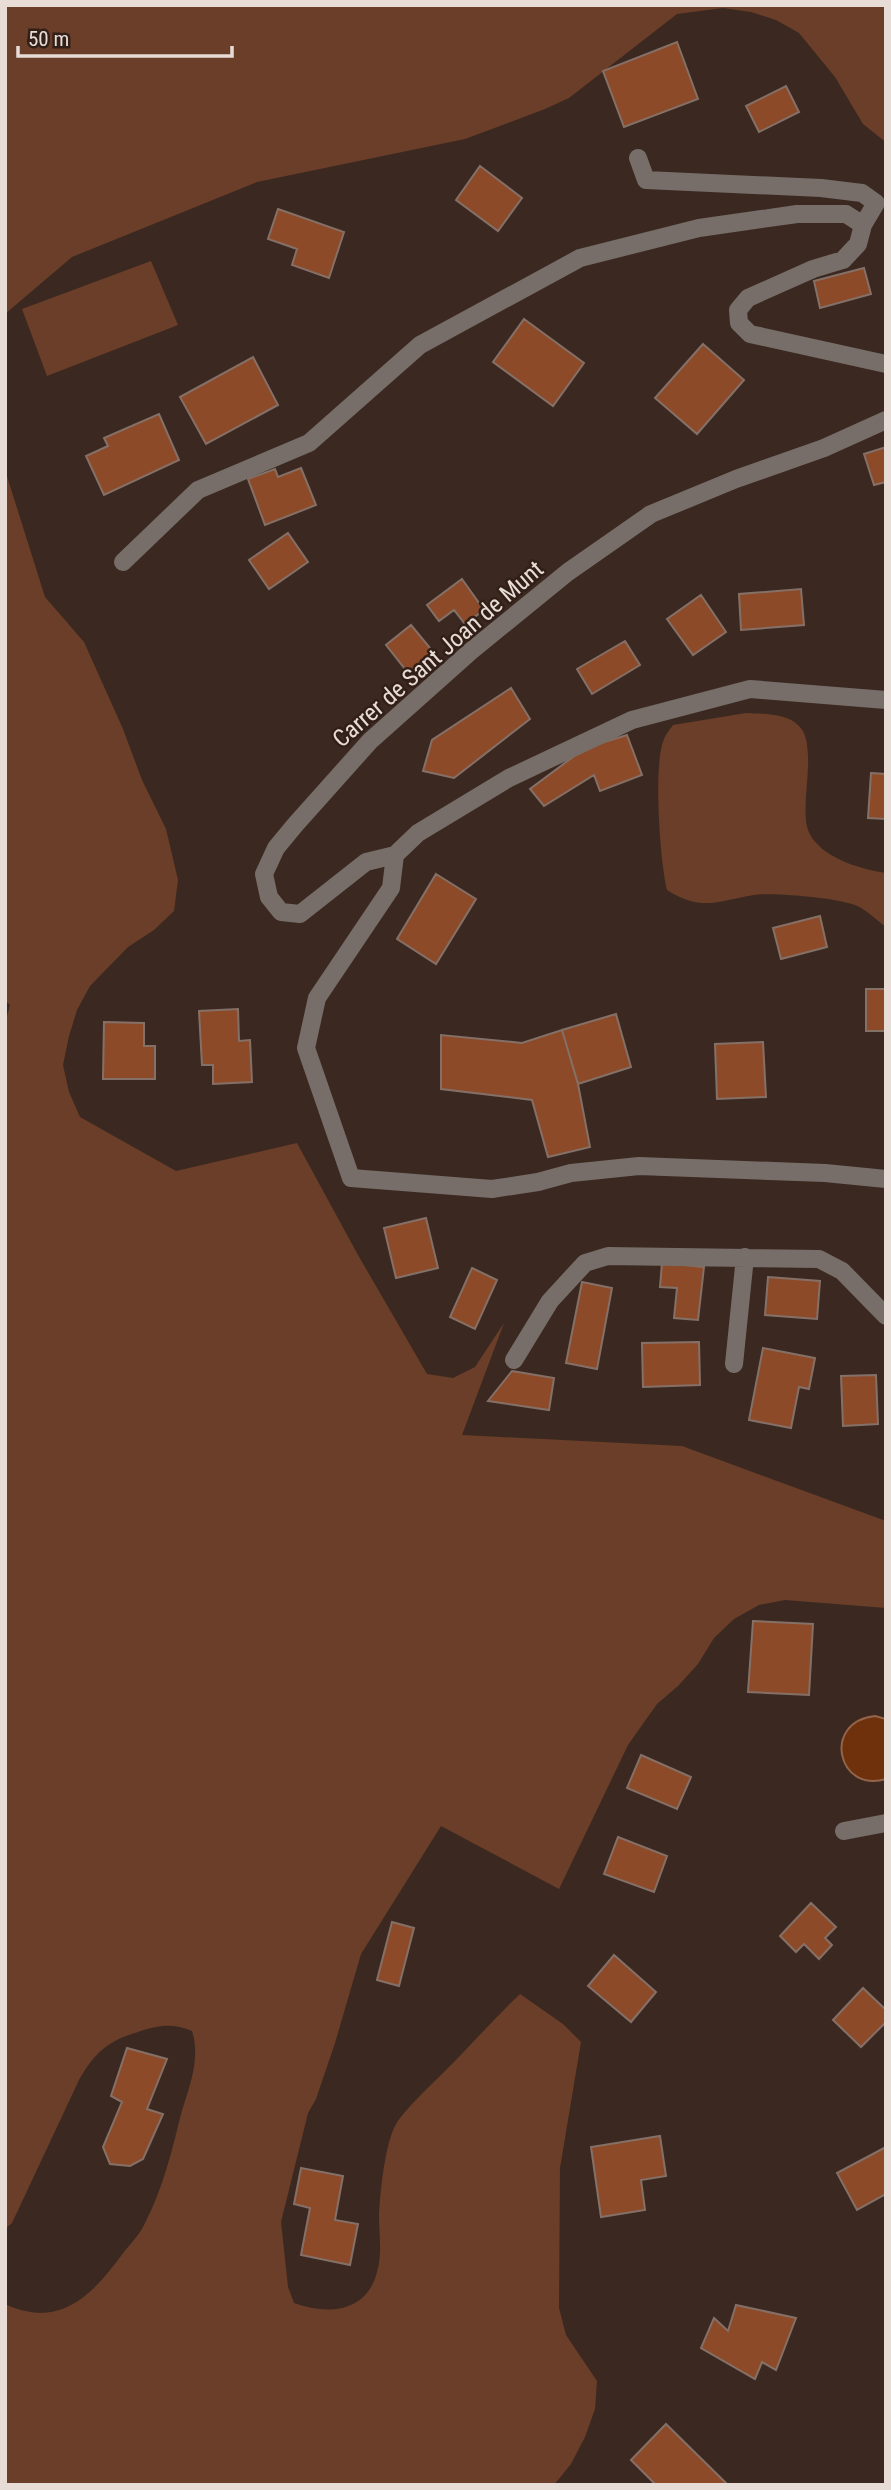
<svg xmlns="http://www.w3.org/2000/svg" width="891" height="2490" viewBox="0 0 891 2490" font-family="'Roboto Condensed',sans-serif">
  <style>
    .green { fill: #6a3e28 }
    .water { fill: #6f300c; stroke: #936449; stroke-width: 2 }
    .building { fill: #8c4a29; stroke: #857067; stroke-width: 2 }
    .lines { fill: none; stroke-linecap: round; stroke-linejoin: round }
    .minor { stroke: #776e69; stroke-width: 18 }
    .labels { text-anchor: middle; dominant-baseline: central; stroke-width: 5; stroke-linejoin: round; paint-order: stroke }
    .street-label { font-size: 24px; fill: #e8dcd6; stroke: #311f18 }
  </style>
  <rect width="100%" height="100%" fill="#3b2921"/>
  <path class="green" d="M 5,5 L 886,5 L 886,140 L 883,140 L 863,124 L 835,77 L 799,33 L 776,20 L 751,12 L 723,8 L 677,14 L 569,98 L 545,109 L 465,139 L 257,182 L 72,257 L 5,314 Z
    M 151,261 L 178,325 L 47,376 L 22,309 Z
    M 5,470 L 45,597 L 84,642 L 123,729 L 142,780 L 166,829 L 178,880 L 174,911 L 154,930 L 128,947 L 90,986 L 77,1010 L 69,1036 L 63,1065 L 69,1092 L 80,1117 L 176,1171 L 297,1143 L 358,1255 L 427,1374 L 453,1378 L 475,1367 L 504,1323 L 462,1435 L 682,1446 L 886,1521 L 886,1608 L 785,1600 L 759,1605 L 734,1619 L 714,1638 L 698,1664 L 678,1686 L 657,1704 L 628,1745 L 559,1889 L 441,1826 L 361,1954 L 335,2043 L 316,2099 L 308,2113 L 281,2222 L 288,2287 L 294,2303 C 330,2316 369,2312 378,2268 C 382,2251 379,2233 379,2215 C 380,2193 385,2145 395,2126 C 402,2112 433,2083 445,2071 C 470,2046 494,2019 520,1994 L 563,2024 L 581,2042 L 560,2168 L 559,2308 L 566,2335 L 597,2381 L 595,2409 L 585,2437 L 571,2464 L 554,2485 L 5,2485 L 5,2304 C 61,2330 93,2294 124,2252 C 132,2242 141,2233 146,2221 C 163,2187 172,2151 181,2114 C 189,2087 201,2059 192,2031 C 172,2023 159,2025 138,2032 C 108,2041 95,2052 79,2080 L 12,2223 L 5,2229 L 5,1024 L 10,1005 L 5,1000 Z
    M 746,713 C 762,714 786,713 798,725 C 807,733 807,744 808,755 C 809,777 804,798 806,820 C 808,854 858,869 886,873 L 886,927 C 876,920 867,910 855,905 C 837,898 773,892 754,895 C 717,901 702,912 667,890 C 660,862 653,764 664,739 C 666,734 670,729 673,725 Z"/>
  <path class="water" d="M 875,1716 L 886,1719 L 886,1779 C 838,1794 821,1722 875,1716 Z"/>
  <path class="building" d="M 677,42 L 698,99 L 624,127 L 603,71 Z
    M 786,86 L 799,112 L 759,132 L 746,106 Z
    M 480,166 L 522,198 L 498,231 L 456,200 Z
    M 278,209 L 344,232 L 329,278 L 292,265 L 297,249 L 268,239 Z
    M 864,268 L 871,294 L 820,308 L 814,281 Z
    M 524,319 L 584,363 L 553,406 L 493,362 Z
    M 703,344 L 744,380 L 697,434 L 655,398 Z
    M 253,357 L 278,405 L 206,444 L 180,397 Z
    M 159,414 L 179,460 L 104,495 L 86,456 L 108,446 L 104,438 Z
    M 886,447 L 886,482 L 874,485 L 864,454 Z
    M 301,468 L 316,505 L 265,525 L 248,479 L 275,469 L 278,477 Z
    M 288,533 L 308,562 L 269,589 L 249,560 Z
    M 462,579 L 484,610 L 465,624 L 454,610 L 439,621 L 427,605 Z
    M 801,589 L 804,625 L 741,630 L 739,594 Z
    M 701,595 L 726,632 L 693,655 L 667,619 Z
    M 411,625 L 435,654 L 409,674 L 386,645 Z
    M 625,641 L 640,665 L 592,694 L 577,669 Z
    M 511,688 L 530,719 L 454,778 L 423,771 L 432,740 Z
    M 627,735 L 642,775 L 600,791 L 594,775 L 544,806 L 530,789 L 585,748 Z
    M 871,773 L 886,774 L 886,819 L 868,818 Z
    M 436,874 L 476,899 L 436,964 L 397,939 Z
    M 820,916 L 827,947 L 781,959 L 773,928 Z
    M 866,989 L 886,989 L 886,1031 L 866,1031 Z
    M 238,1009 L 239,1041 L 250,1040 L 252,1082 L 213,1084 L 213,1065 L 202,1065 L 199,1011 Z
    M 616,1014 L 631,1067 L 578,1084 L 562,1030 Z
    M 104,1022 L 144,1023 L 144,1046 L 155,1046 L 155,1079 L 103,1079 Z
    M 562,1030 L 578,1084 L 590,1147 L 548,1157 L 532,1100 L 441,1089 L 441,1035 L 522,1043 Z
    M 763,1042 L 766,1097 L 717,1099 L 715,1044 Z
    M 426,1218 L 438,1268 L 396,1278 L 384,1228 Z
    M 662,1263 L 704,1267 L 698,1320 L 674,1318 L 677,1288 L 660,1287 Z
    M 472,1268 L 497,1280 L 475,1329 L 450,1317 Z
    M 768,1277 L 820,1281 L 817,1319 L 765,1315 Z
    M 582,1282 L 612,1288 L 597,1369 L 566,1363 Z
    M 699,1342 L 700,1385 L 643,1387 L 642,1343 Z
    M 763,1348 L 815,1358 L 809,1389 L 799,1387 L 791,1428 L 749,1420 Z
    M 512,1371 L 554,1378 L 549,1410 L 488,1401 Z
    M 876,1375 L 878,1424 L 843,1426 L 841,1376 Z
    M 753,1621 L 813,1624 L 809,1695 L 748,1692 Z
    M 641,1755 L 691,1777 L 677,1809 L 627,1788 Z
    M 618,1837 L 667,1856 L 654,1892 L 604,1874 Z
    M 811,1903 L 836,1927 L 825,1938 L 832,1945 L 819,1959 L 804,1944 L 796,1952 L 780,1936 Z
    M 392,1922 L 414,1928 L 399,1986 L 377,1980 Z
    M 614,1955 L 656,1992 L 631,2022 L 588,1986 Z
    M 863,1988 L 886,2010 L 886,2022 L 861,2047 L 833,2020 Z
    M 127,2048 L 167,2059 L 147,2109 L 163,2114 L 143,2159 L 130,2166 L 110,2164 L 103,2147 L 122,2102 L 111,2096 Z
    M 660,2136 L 666,2176 L 641,2180 L 645,2210 L 601,2217 L 591,2147 Z
    M 886,2147 L 886,2194 L 857,2210 L 837,2173 Z
    M 301,2168 L 343,2176 L 335,2220 L 358,2224 L 350,2265 L 301,2255 L 310,2208 L 294,2204 Z
    M 736,2305 L 796,2318 L 776,2370 L 762,2362 L 755,2379 L 701,2348 L 714,2318 L 728,2331 Z
    M 666,2424 L 726,2483 L 724,2485 L 656,2485 L 631,2460 Z"/>
  <g class="lines">
    <path class="minor" d="M 638,158 L 646,180 L 821,188 L 862,193 L 876,203 L 863,225
      M 123,562 L 198,490 L 309,443 L 420,345 L 580,258 L 699,228 L 797,214 L 846,214 L 863,225 L 858,244 L 843,260 L 813,269 L 748,298 L 738,310 L 739,323 L 750,334 L 886,364
      M 395,855 L 366,862 L 300,914 L 281,912 L 269,897 L 264,874 L 276,848 L 295,825 L 370,741 L 471,651 L 568,572 L 651,514 L 736,479 L 824,448 L 886,420
      M 395,855 L 391,888 L 317,998 L 306,1048 L 351,1178 L 492,1189 L 538,1182 L 571,1173 L 639,1166 L 825,1173 L 886,1179
      M 395,855 L 418,833 L 509,778 L 632,720 L 750,689 L 886,700
      M 514,1360 L 550,1301 L 585,1263 L 608,1256 L 819,1259 L 842,1271 L 886,1316
      M 734,1364 L 745,1257
      M 844,1831 L 886,1823"/>
  </g>
  <g class="labels">
    <g class="street-label">
      <text transform="translate(438 654) rotate(-41)">Carrer de Sant Joan de Munt</text>
    </g>
  </g>
  <rect width="891" height="2490" fill="none" stroke="#e8dcd6" stroke-width="14"/>
  <path d="M18 46v10h214v-10" fill="none" stroke="#e8dcd6" stroke-width="3.5"/>
  <text x="28" y="46" font-size="21" fill="#e8dcd6" stroke="#311f18" stroke-width="5" paint-order="stroke">50 m</text>
</svg>
